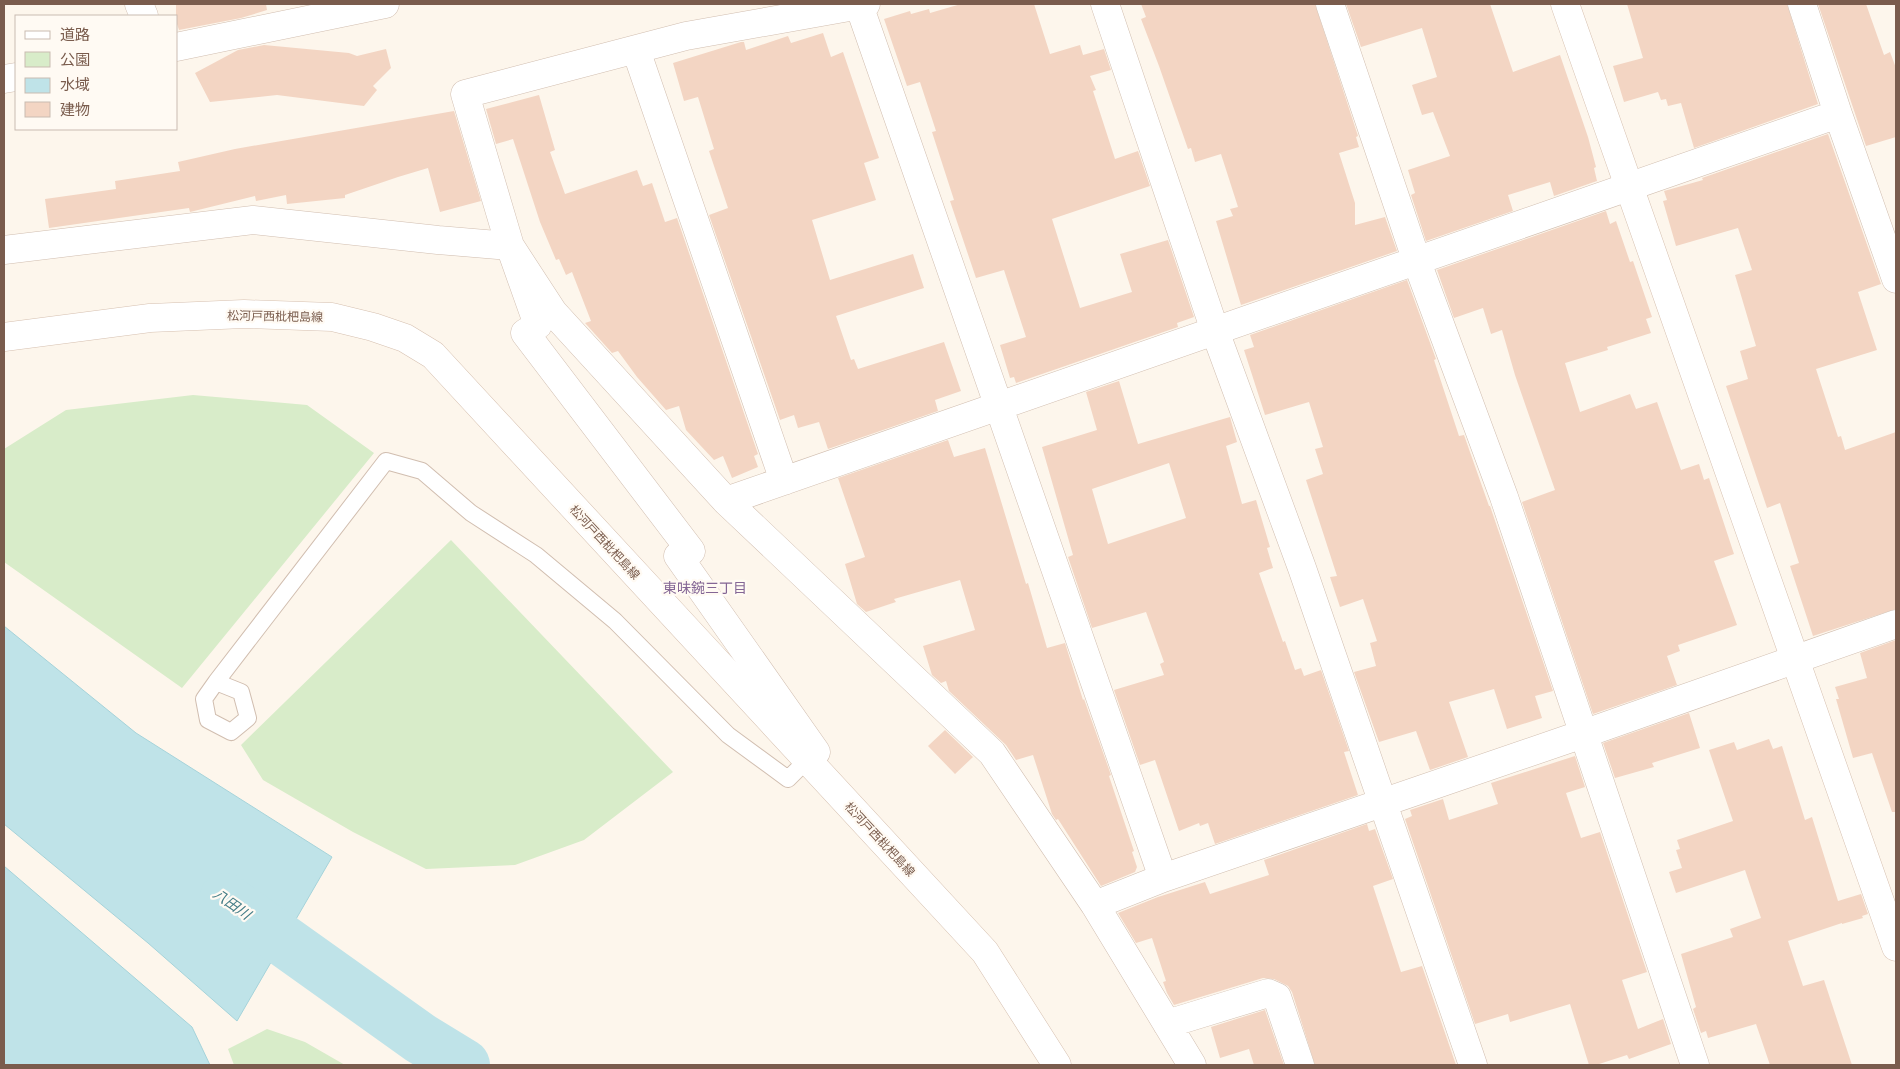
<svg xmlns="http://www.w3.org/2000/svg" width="1900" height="1069" viewBox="0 0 1900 1069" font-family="Mulish,'Noto Sans JP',sans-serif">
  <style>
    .green { fill: #d8ecc9 }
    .water { fill: #bfe3e8; stroke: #a5d3da }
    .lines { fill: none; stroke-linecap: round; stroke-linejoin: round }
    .river { stroke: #bfe3e8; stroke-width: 52 }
    .building { fill: #f3d5c3; fill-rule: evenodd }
    .lane-casing { stroke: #d1beb0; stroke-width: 18 }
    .street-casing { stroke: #d1beb0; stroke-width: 29 }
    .secondary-casing { stroke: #d6c0b0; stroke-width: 29 }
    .lane { stroke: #fff; stroke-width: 16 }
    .street { stroke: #fff; stroke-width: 28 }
    .secondary { stroke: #fff; stroke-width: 28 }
    .labels { text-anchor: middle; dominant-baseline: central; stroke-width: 4.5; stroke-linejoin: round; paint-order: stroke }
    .street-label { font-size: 12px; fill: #7a5c4d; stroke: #fffaf3 }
    .neighbourhood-label { font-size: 14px; fill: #846695; stroke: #fffaf3 }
    .water-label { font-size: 14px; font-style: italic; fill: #437c86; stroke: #fffaf3 }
  </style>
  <rect width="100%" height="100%" fill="#fdf6ec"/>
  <path class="green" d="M 193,395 L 307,405 L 374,453 L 182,688 L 4,562 L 4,449 L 66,410 Z
    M 451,540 L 673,772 L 584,840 L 515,865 L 426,869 L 353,832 L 263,780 L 241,745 Z
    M 267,1029 L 305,1042 L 345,1065 L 234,1065 L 228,1049 Z"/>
  <path class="water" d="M 4,626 L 136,733 L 332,857 L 237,1021 L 148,943 L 4,824 Z
    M 4,866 L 192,1027 L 210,1065 L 4,1065 Z"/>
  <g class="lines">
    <path class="river" d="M 225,899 L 420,1038 L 464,1065"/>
  </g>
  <path class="building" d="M 176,4 L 266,4 L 267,10 L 241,18 L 179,30 L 176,21 Z
    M 961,4 L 1034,4 L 1050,54 L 1080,45 L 1083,55 L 1104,49 L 1111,70 L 1090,76 L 1096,90 L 1093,91 L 1115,159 L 1138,151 L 1150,186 L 1052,219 L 1080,308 L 1132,292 L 1120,254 L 1168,240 L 1194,317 L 1177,323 L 1178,327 L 1016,383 L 1014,377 L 1010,378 L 1000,345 L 1026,337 L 1004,270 L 976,278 L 950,201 L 954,200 L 932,132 L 936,131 L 920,82 L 907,86 L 884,19 L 910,11 L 911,14 L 929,9 L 930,13 Z
    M 1141,4 L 1315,4 L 1358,136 L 1356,137 L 1359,147 L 1339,153 L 1355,203 L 1355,225 L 1385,217 L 1397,251 L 1241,305 L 1216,221 L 1233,216 L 1230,209 L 1238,207 L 1221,154 L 1195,162 L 1191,148 L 1188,149 L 1159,66 L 1141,19 L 1146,17 Z
    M 1346,4 L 1490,4 L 1513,72 L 1560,55 L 1588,137 L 1596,167 L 1594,168 L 1597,181 L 1554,196 L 1550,182 L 1508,195 L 1513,211 L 1426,241 L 1411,195 L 1415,193 L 1408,170 L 1450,156 L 1433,112 L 1422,115 L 1412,85 L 1437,77 L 1422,28 L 1361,47 Z
    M 1627,4 L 1787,4 L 1818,104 L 1694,148 L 1681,103 L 1668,106 L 1666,99 L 1661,100 L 1658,92 L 1624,102 L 1613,66 L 1643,58 Z
    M 1818,4 L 1866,4 L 1884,55 L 1890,52 L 1896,68 L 1896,137 L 1866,146 Z
    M 823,33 L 831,57 L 843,52 L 879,158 L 864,163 L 876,200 L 812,220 L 830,280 L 913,254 L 924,288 L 836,316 L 851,360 L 854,359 L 858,369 L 944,342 L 961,391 L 935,400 L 938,411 L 828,449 L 819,422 L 798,428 L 794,415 L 780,420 L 709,215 L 728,208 L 709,151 L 714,149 L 698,97 L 684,101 L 673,63 L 741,42 L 744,42 L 746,50 L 788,36 L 791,43 Z
    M 264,45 L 349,53 L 357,56 L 386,49 L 391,68 L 373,86 L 377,90 L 364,106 L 277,95 L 210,102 L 195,73 L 238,50 Z
    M 539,95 L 555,150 L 550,152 L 565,194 L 637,170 L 643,186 L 652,183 L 665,222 L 677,218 L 758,454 L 754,456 L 758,467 L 732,478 L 723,456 L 714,460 L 686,430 L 679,406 L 666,410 L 637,377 L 618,351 L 612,353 L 585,323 L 591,321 L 572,272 L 566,275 L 559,259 L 556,260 L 540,222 L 513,139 L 496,144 L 486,109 Z
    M 454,111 L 481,201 L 440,212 L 428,168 L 398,177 L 345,195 L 345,198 L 287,204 L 286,195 L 256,201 L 255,196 L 190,212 L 189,208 L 49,228 L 45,199 L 116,189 L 115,181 L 180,171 L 178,162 L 235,149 Z
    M 1828,134 L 1881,284 L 1858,292 L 1877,350 L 1816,369 L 1838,437 L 1841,436 L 1845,450 L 1896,432 L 1896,609 L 1813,636 L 1790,566 L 1799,563 L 1780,503 L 1767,508 L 1726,386 L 1748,379 L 1740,351 L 1756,346 L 1735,275 L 1752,270 L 1738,228 L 1676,246 L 1663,201 L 1667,200 L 1664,191 L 1703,180 L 1702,178 Z
    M 1606,211 L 1610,224 L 1616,221 L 1630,262 L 1633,261 L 1652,317 L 1646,319 L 1651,333 L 1607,347 L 1608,350 L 1565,363 L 1580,412 L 1630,394 L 1636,409 L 1657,402 L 1681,470 L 1699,464 L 1704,480 L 1709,478 L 1734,554 L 1714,561 L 1737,625 L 1678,645 L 1680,651 L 1667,656 L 1677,685 L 1593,714 L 1522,502 L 1555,490 L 1515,375 L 1502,330 L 1491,334 L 1483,308 L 1454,318 L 1437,270 Z
    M 1407,280 L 1436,359 L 1434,360 L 1459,436 L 1464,435 L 1489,506 L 1490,506 L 1553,691 L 1535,696 L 1542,718 L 1507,729 L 1494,689 L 1449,702 L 1468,757 L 1430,770 L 1416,731 L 1379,742 L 1354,672 L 1376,666 L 1370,643 L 1377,641 L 1363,599 L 1340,607 L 1330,577 L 1337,576 L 1306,480 L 1323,474 L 1315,449 L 1323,447 L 1309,402 L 1265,415 L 1244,350 L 1254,347 L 1250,335 Z
    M 1119,381 L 1138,444 L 1230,417 L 1237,442 L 1226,446 L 1242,504 L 1256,500 L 1270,547 L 1267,548 L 1273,568 L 1259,573 L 1283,642 L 1285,641 L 1295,670 L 1301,668 L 1304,676 L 1321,670 L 1349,751 L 1344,752 L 1358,795 L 1215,844 L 1208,823 L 1200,826 L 1199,823 L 1179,831 L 1155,760 L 1140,765 L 1114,690 L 1164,675 L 1160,664 L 1164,662 L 1146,612 L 1092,628 L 1068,557 L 1073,555 L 1042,447 L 1097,430 L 1086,392 ZM 1169,463 L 1186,518 L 1108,544 L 1092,489 Z
    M 948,440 L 954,457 L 985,448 L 1026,584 L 1028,583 L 1047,648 L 1065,643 L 1083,700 L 1084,699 L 1111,775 L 1109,776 L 1134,851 L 1132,852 L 1137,867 L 1135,872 L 1106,884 L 1101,886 L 1058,819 L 1056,820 L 1052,814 L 1033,755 L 1016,760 L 1006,745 L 949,691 L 946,681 L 941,683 L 932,675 L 923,646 L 975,630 L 960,580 L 894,599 L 896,602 L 866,612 L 857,604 L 845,564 L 865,557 L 838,478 Z
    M 1896,640 L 1896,812 L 1892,812 L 1872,753 L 1853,758 L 1836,699 L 1839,699 L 1835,687 L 1867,678 L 1860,653 Z
    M 1689,713 L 1700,748 L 1652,763 L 1654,767 L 1615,778 L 1603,743 Z
    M 945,730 L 973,757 L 955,774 L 928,746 Z
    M 1769,739 L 1773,749 L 1782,746 L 1805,820 L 1812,817 L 1838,901 L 1861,894 L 1868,914 L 1862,916 L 1863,918 L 1842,924 L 1842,923 L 1788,941 L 1803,986 L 1824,980 L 1852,1065 L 1770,1065 L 1756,1024 L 1708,1038 L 1706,1031 L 1701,1033 L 1693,1009 L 1696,1007 L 1681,954 L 1733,937 L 1730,929 L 1761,918 L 1745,870 L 1676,893 L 1669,872 L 1682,868 L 1676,850 L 1680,849 L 1677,840 L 1733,821 L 1709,750 L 1734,742 L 1737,750 Z
    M 1575,756 L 1585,787 L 1566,793 L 1581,838 L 1600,832 L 1647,972 L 1622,980 L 1638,1029 L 1663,1019 L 1671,1044 L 1629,1059 L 1627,1055 L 1596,1065 L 1589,1065 L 1570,1004 L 1510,1022 L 1508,1014 L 1475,1024 L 1405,819 L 1412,816 L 1410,810 L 1443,799 L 1449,820 L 1498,804 L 1491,783 Z
    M 1367,824 L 1369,831 L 1375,829 L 1393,879 L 1373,886 L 1401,972 L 1422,966 L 1456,1065 L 1315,1065 L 1292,992 L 1288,986 L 1274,979 L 1263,978 L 1174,1005 L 1167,993 L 1163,982 L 1166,981 L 1152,938 L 1136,943 L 1118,913 L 1158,897 L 1205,882 L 1210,894 L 1269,875 L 1264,860 Z
    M 1265,1010 L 1284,1065 L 1254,1065 L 1249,1049 L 1220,1058 L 1211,1027 Z"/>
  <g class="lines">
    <g class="lane-casing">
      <path id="lane" d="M 216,682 L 241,692 L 248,718 L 231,732 L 208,720 L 204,699 L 216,682 L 386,461 L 422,471 L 471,513 L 536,555 L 615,621 L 728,735 L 788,779 L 807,760"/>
    </g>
    <g class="street-casing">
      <path id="street" d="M 139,4 L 144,16
        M 866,4 L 686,36 L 465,94 L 510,246 L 553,312 L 726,501 L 992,753 L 1095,905 L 1192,1065
        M 1105,4 L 1215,331 L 1302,568 L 1473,1065
        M 1330,4 L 1417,262 L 1504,497 L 1695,1065
        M 1802,4 L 1838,114 L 1896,279
        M 859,5 L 1163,878
        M 176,47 L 385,4
        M 636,50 L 784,481
        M 4,79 L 16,77
        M 4,250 L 253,220 L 438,240 L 510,246 L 538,325 L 525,333 L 691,551 L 678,556 L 816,752 L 807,760
        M 726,501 L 1838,114
        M 1095,905 L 1163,878 L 1583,734 L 1896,624
        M 1167,1024 L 1268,993 L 1277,997 L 1300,1065"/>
    </g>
    <g class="secondary-casing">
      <path id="secondary" d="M 1565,4 C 1674,319 1788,632 1896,947
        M 4,337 L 150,318 L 244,314 L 332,317 L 373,327 L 405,338 L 433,355 L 985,952 L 1057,1065"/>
    </g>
    <use href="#lane" class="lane"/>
    <use href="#street" class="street"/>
    <use href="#secondary" class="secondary"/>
  </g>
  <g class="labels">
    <g class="street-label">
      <text transform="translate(275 316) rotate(1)">松河戸西枇杷島線</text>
      <text transform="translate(605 542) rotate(47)">松河戸西枇杷島線</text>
      <text transform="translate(880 839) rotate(47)">松河戸西枇杷島線</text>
    </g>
    <g class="neighbourhood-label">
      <text x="705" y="588">東味鋺三丁目</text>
    </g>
    <g class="water-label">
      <text transform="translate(232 904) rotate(35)">八田川</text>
    </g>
  </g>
  <rect width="1900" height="1069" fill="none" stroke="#7a5c4d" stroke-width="10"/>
  <rect x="15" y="15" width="162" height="115" fill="#fffaf3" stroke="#cabbb1"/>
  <rect x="25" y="31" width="25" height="8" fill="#ffffff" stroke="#cabbb1"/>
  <text x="60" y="40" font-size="15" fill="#7a5c4d">道路</text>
  <rect x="25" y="52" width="25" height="15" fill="#d8ecc9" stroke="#cabbb1"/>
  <text x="60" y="65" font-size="15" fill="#7a5c4d">公園</text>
  <rect x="25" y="78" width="25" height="15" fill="#bfe3e8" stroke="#cabbb1"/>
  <text x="60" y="90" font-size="15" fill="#7a5c4d">水域</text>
  <rect x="25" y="102" width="25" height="15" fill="#f3d5c3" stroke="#cabbb1"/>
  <text x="60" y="115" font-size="15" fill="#7a5c4d">建物</text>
</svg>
